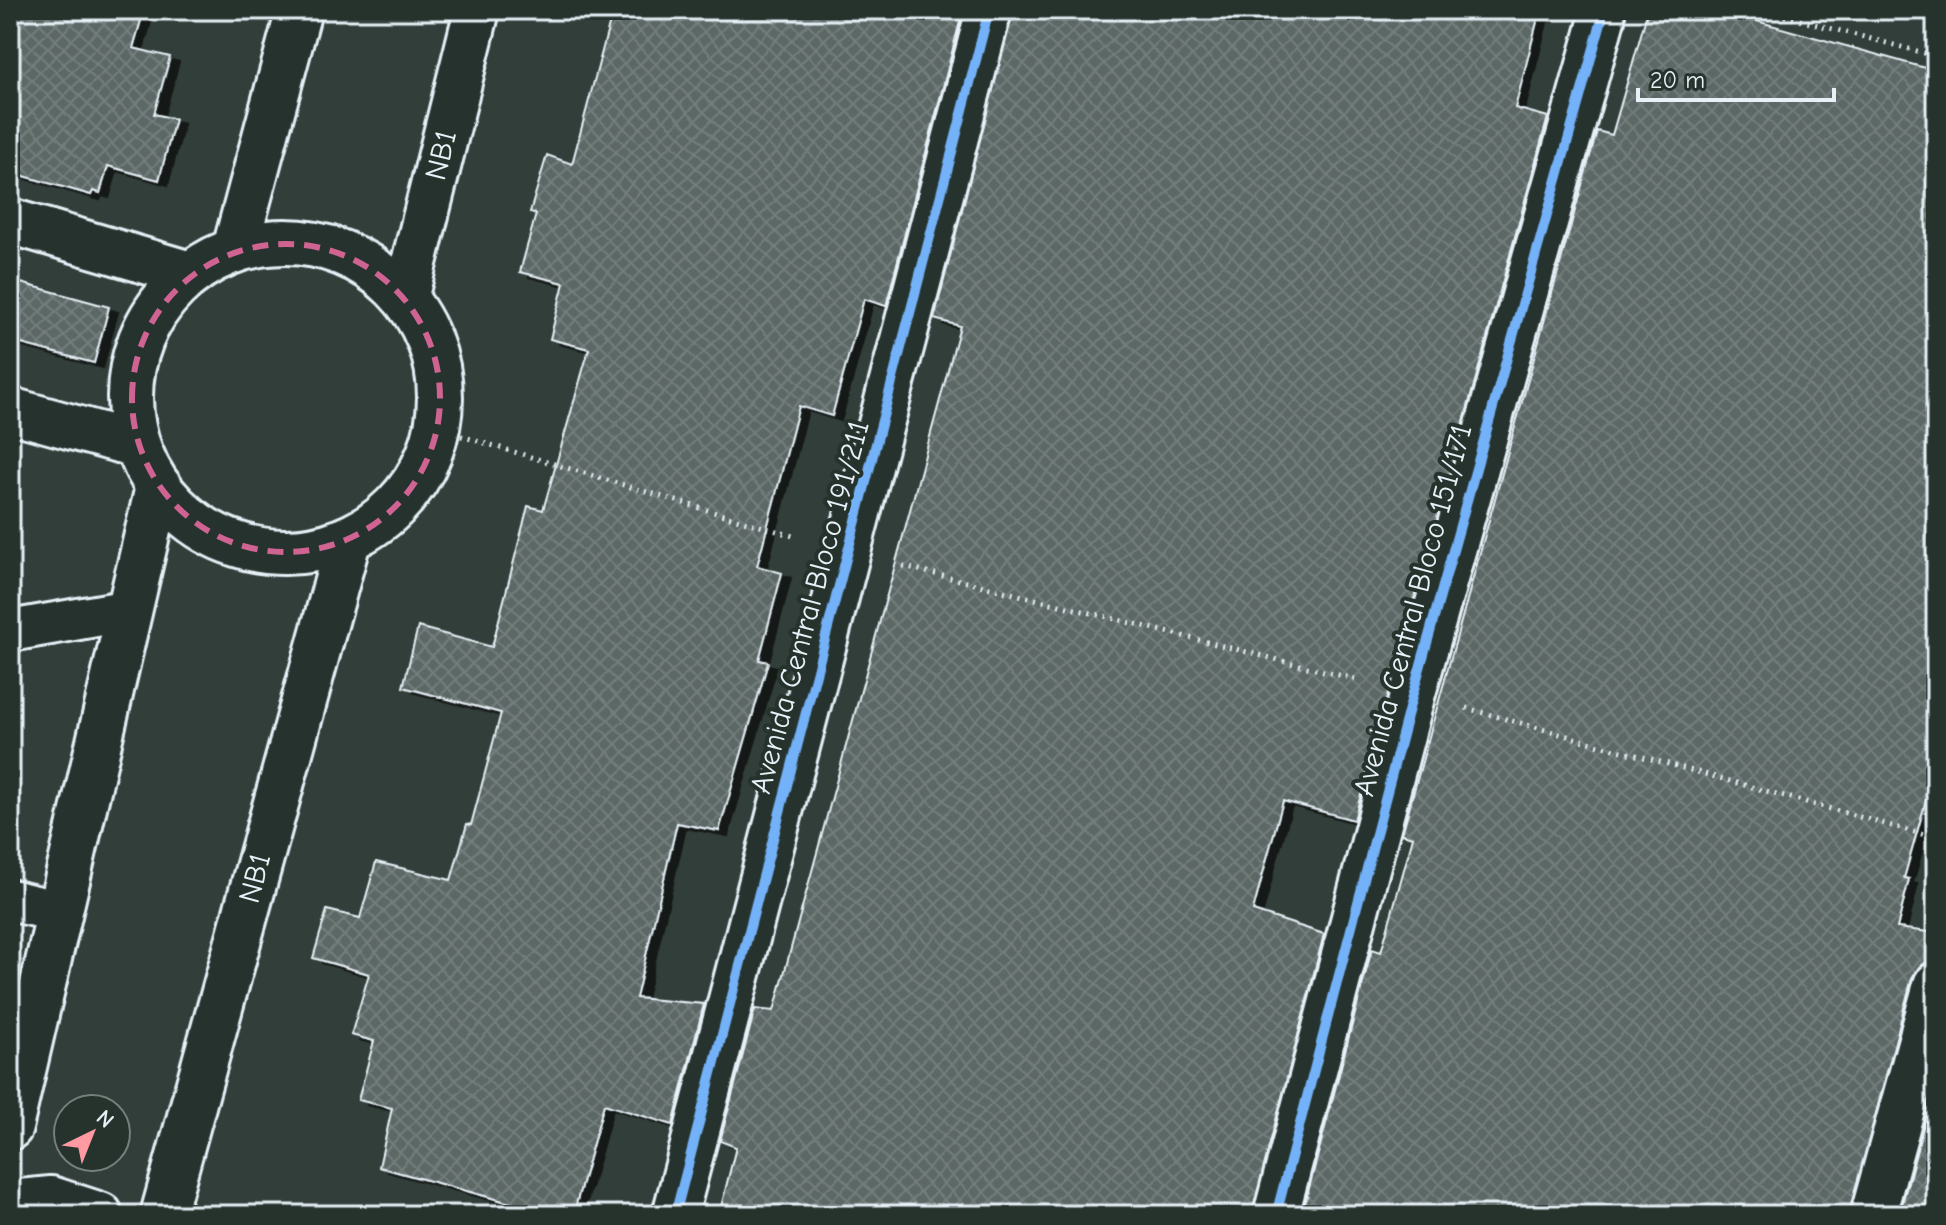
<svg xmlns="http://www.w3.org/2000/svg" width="1946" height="1225" viewBox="0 0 1946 1225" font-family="'Comic Neue',sans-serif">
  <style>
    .building { fill: url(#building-cross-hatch); stroke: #e8f1f8; stroke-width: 2; filter: url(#shadow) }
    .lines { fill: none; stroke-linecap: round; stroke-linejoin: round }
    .lane-casing { stroke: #e8f1f8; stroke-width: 46 }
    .street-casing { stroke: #e8f1f8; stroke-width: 50 }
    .secondary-casing { stroke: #e8f1f8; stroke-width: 50 }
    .path { stroke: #e8f1f8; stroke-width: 5; stroke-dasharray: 2 6; stroke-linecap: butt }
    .lane { stroke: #26332d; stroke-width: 40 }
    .street { stroke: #26332d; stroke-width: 44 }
    .secondary { stroke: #26332d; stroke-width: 44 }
    .cycleway-casing { stroke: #26332d; stroke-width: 15 }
    .cycleway { stroke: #73b2f8; stroke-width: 10 }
    .marked { fill: none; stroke: #cf6492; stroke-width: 6; stroke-dasharray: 16 10; stroke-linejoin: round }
    .labels { text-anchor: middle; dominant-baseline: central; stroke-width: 8; stroke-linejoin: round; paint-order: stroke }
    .street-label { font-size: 30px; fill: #e8f1f8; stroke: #26332d }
  </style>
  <defs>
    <pattern id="building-cross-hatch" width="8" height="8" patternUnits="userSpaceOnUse" patternTransform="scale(2)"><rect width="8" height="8" fill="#5c6865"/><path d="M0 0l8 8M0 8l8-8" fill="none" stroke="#737e7c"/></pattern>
    <filter id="shadow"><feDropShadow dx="9" dy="5" stdDeviation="0" flood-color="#0009"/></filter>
  </defs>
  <rect width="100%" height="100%" fill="#323e39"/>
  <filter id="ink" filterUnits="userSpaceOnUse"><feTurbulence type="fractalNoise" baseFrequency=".0125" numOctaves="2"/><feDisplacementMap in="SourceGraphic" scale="16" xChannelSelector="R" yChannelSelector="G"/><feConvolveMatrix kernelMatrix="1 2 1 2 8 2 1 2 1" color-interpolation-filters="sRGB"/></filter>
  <g filter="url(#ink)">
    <path class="building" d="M 10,10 L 144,10 L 133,48 L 170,57 L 154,114 L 175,119 L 159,180 L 108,166 L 100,193 L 93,191 L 91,195 L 10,172 Z
      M 613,10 L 963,10 L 886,306 L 864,299 L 832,416 L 799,406 L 757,566 L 782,573 L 759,660 L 768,662 L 719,831 L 677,823 L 636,998 L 704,1004 L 673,1125 L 604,1104 L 573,1215 L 554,1215 L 379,1167 L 392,1108 L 358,1100 L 374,1041 L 351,1035 L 369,974 L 313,958 L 327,910 L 360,918 L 376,862 L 451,880 L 467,824 L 471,825 L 501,713 L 403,687 L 418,627 L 492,647 L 528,506 L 543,510 L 589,349 L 550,339 L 564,283 L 520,272 L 536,214 L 530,212 L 547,155 L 572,164 Z
      M 1013,10 L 1540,10 L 1515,108 L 1548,117 L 1354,820 L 1283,801 L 1267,858 L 1253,911 L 1324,934 L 1252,1215 L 719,1215 L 736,1147 L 720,1141 L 755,1009 L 774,1011 L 960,326 L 934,319 Z
      M 1648,10 L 1717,10 L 1936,71 L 1936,765 L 1904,878 L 1909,879 L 1897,928 L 1936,933 L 1936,961 L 1929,961 L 1919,967 L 1912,978 L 1849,1215 L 1302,1215 L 1372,949 L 1381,952 L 1413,837 L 1402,834 L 1597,131 L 1612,135 Z
      M 10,280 L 109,307 L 94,363 L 10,341 Z
      M 1936,1080 L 1936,1215 L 1899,1215 Z"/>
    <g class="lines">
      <g class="lane-casing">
        <path id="lane" d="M 10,631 L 130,610
          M 10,900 L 60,912"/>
      </g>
      <g class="street-casing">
        <path id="street" d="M 675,1215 L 989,10
          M 1276,1215 L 1413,693 L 1602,19
          M 1873,1215 L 1936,985"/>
      </g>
      <g class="secondary-casing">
        <path id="secondary" d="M 10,221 L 190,274
          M130 397a155 155 0 1 1 310 0a155 155 0 1 1-310 0Z
          M 235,249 L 299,10
          M 405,299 L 477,10
          M 10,410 L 137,445
          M 10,1127 L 158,487
          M 10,1203 L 51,1199 L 100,1215
          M 163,1215 L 348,541"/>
      </g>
      <path class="path" d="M 1761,10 L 1936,56
        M 438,429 L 793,536
        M 903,566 L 1359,680
        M 1466,708 L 1936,838"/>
      <use href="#lane" class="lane"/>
      <use href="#street" class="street"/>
      <use href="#secondary" class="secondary"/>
      <g class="cycleway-casing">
        <path id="cycleway" d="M 675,1215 L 989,10
          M 1276,1215 L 1413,693 L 1602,19"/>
      </g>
      <use href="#cycleway" class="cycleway"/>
    </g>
  </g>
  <path class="marked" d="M132 398a154 154 0 1 1 308 0a154 154 0 1 1-308 0Z"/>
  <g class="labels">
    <g class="street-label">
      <text transform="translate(441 155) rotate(-76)">NB1</text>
      <text transform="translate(810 607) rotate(-75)">Avenida Central Bloco 191/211</text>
      <text transform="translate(1413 610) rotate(-75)">Avenida Central Bloco 151/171</text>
      <text transform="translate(255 878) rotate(-75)">NB1</text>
    </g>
  </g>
  <rect width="1946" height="1225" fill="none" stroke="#26332d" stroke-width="40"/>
  <rect x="20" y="20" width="1906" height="1185" fill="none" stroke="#e8f1f8" stroke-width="3" filter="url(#ink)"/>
  <g transform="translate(92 1133) rotate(43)"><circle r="38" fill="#26332d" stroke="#747f7e" stroke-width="2"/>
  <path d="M0-6L14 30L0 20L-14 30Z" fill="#ff9aa2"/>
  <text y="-12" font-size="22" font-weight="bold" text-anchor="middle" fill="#e8f1f8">N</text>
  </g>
  <path d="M1638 88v12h196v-12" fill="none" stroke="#e8f1f8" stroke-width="4"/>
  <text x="1650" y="88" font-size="24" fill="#e8f1f8" stroke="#26332d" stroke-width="6" paint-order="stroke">20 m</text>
</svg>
